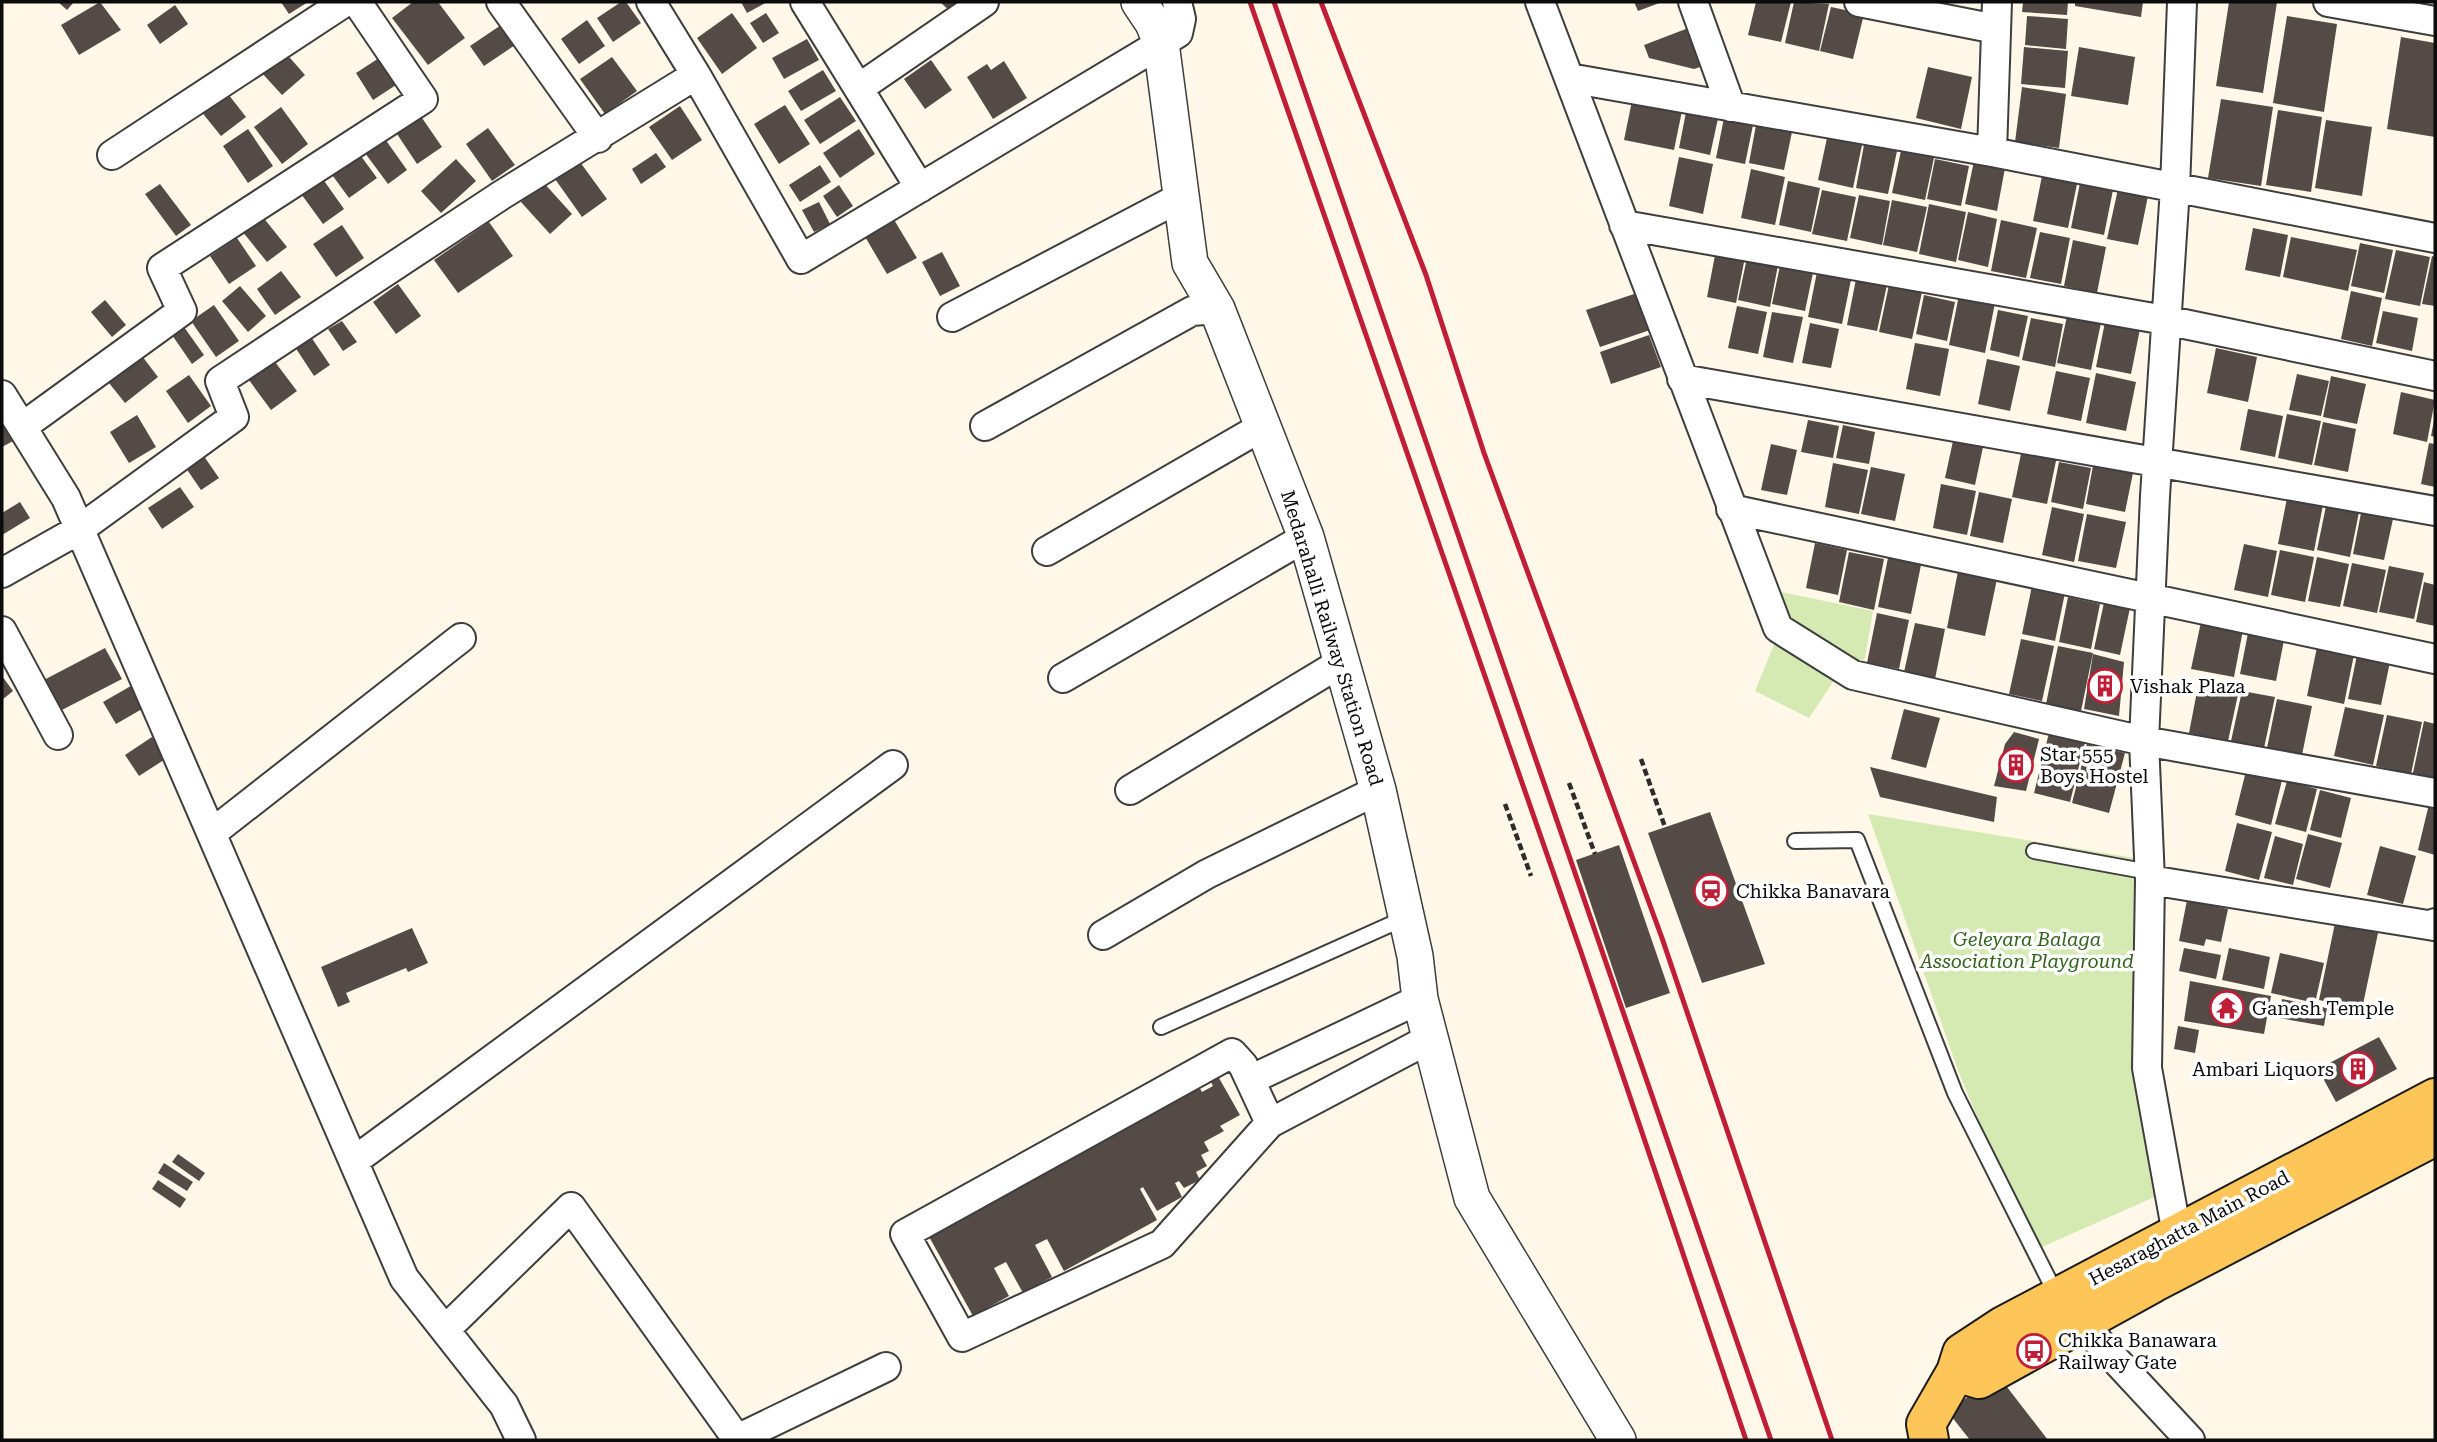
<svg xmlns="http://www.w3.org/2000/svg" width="2437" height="1442" viewBox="0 0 2437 1442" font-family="'Roboto Serif',serif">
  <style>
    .green { fill: #d5eab2 }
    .building { fill: #544b47 }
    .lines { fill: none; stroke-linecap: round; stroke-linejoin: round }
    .service-casing { stroke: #3e3e3e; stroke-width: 18 }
    .minor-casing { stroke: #3e3e3e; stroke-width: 32 }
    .tertiary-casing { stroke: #3e3e3e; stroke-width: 38 }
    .primary-casing { stroke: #1c1c1c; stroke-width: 42 }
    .path { stroke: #2d2d2d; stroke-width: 4.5; stroke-dasharray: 7 3.5; stroke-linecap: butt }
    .service { stroke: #fff; stroke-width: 14 }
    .minor { stroke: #fff; stroke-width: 28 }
    .tertiary { stroke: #fff; stroke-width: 35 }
    .primary { stroke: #fec559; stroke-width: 38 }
    .rail { stroke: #bf1e36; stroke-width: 5 }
    .labels { text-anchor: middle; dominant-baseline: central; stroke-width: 7; stroke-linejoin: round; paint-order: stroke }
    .street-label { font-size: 19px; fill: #0b0b0b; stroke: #fff }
    .poi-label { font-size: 19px; fill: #0b0b0b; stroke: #fff; text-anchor: start }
    .park-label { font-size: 19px; font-style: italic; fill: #31641a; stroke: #fff }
  </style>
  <rect width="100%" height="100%" fill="#fff8e9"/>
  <path class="green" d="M 1767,589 L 1873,611 L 1865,658 L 1853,670 L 1782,626 Z
    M 1778,635 L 1839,673 L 1809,718 L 1755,691 Z
    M 1868,814 L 2135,858 L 2137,1072 L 2168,1191 L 2033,1251 L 1959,1073 Z"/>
  <path class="building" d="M 58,2 L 74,2 L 67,10 Z
    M 100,2 L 121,30 L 79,55 L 61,25 Z
    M 281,2 L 308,2 L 289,14 Z
    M 413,2 L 438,2 L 465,38 L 428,65 L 392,18 Z
    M 621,2 L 626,2 L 641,23 L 613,42 L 597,18 Z
    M 741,2 L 767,2 L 747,13 Z
    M 940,2 L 961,2 L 951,12 Z
    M 1634,2 L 1662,2 L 1638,11 Z
    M 1756,2 L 1791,2 L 1781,42 L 1748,35 Z
    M 1794,2 L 1829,4 L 1819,51 L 1785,43 Z
    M 2023,2 L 2068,2 L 2067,15 L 2022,12 Z
    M 2075,2 L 2143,2 L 2141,17 L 2075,6 Z
    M 2229,2 L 2277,2 L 2263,93 L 2216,86 Z
    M 175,5 L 188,24 L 160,44 L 147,25 Z
    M 1831,7 L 1864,14 L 1853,59 L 1820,51 Z
    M 732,13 L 757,48 L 722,74 L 697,38 Z
    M 766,13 L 779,33 L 763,43 L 750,23 Z
    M 2027,16 L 2068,19 L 2066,49 L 2025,45 Z
    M 2287,16 L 2337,24 L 2324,112 L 2273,103 Z
    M 587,20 L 605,46 L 579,64 L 561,39 Z
    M 507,21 L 521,41 L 484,66 L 470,46 Z
    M 1691,27 L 1706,65 L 1694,69 L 1649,58 L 1644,45 Z
    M 2401,37 L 2435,43 L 2435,137 L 2387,129 Z
    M 807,39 L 819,60 L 784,79 L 772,58 Z
    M 2024,47 L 2068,51 L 2065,88 L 2021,84 Z
    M 2079,47 L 2135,57 L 2128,105 L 2071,96 Z
    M 284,51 L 305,75 L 282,95 L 261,72 Z
    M 612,57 L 637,91 L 605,114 L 580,79 Z
    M 379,58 L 396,85 L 373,100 L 356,73 Z
    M 931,60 L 952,90 L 925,109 L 904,79 Z
    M 1004,61 L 1027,98 L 993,119 L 967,77 L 987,64 L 991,70 Z
    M 1928,67 L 1972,77 L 1961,129 L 1916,118 Z
    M 823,70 L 836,91 L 801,111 L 788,91 Z
    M 2022,87 L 2066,94 L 2059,148 L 2015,142 Z
    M 225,90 L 246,117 L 221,136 L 200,110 Z
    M 1633,96 L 1683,106 L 1674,150 L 1624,140 Z
    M 840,97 L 856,121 L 820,144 L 804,120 Z
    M 2221,99 L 2273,107 L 2261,186 L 2208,178 Z
    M 785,105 L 810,144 L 779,164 L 754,124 Z
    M 680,106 L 702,140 L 672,160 L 649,127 Z
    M 281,107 L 308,144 L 282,164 L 254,127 Z
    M 1687,107 L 1719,114 L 1710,155 L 1679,148 Z
    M 2278,110 L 2322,117 L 2311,192 L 2266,185 Z
    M 420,115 L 442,147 L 417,164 L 395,131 Z
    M 1724,118 L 1753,125 L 1745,164 L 1716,158 Z
    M 2326,120 L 2372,127 L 2362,196 L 2315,188 Z
    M 1756,125 L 1792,132 L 1784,170 L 1749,163 Z
    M 488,128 L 515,165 L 492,181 L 466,144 Z
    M 248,129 L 273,166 L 248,183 L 223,146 Z
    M 859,129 L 875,154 L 840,178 L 823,153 Z
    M 1827,138 L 1862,145 L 1853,188 L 1818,180 Z
    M 385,139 L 407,170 L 388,184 L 365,153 Z
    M 1864,145 L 1897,151 L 1888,194 L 1856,188 Z
    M 1902,146 L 1935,153 L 1925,200 L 1892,193 Z
    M 358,152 L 377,178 L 349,198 L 330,172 Z
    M 656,153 L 666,167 L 641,184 L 632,169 Z
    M 1679,157 L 1713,164 L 1703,214 L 1669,206 Z
    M 456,159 L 476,181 L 441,213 L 421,191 Z
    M 1935,159 L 1969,166 L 1961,206 L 1927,199 Z
    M 1974,161 L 2005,168 L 1997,211 L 1965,204 Z
    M 580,162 L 607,199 L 582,217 L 555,179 Z
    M 820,165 L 831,182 L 800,202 L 789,185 Z
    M 1751,169 L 1785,177 L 1775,225 L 1741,218 Z
    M 320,175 L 344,209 L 323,224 L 299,191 Z
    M 2042,176 L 2077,184 L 2068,228 L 2033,221 Z
    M 1788,181 L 1820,188 L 1811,232 L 1779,225 Z
    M 543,182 L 572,214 L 550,234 L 521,202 Z
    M 2080,183 L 2113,190 L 2104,235 L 2071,228 Z
    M 160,184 L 191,225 L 176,236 L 145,194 Z
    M 839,185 L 853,206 L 837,217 L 823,196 Z
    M 2118,189 L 2148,196 L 2138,245 L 2107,239 Z
    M 1822,190 L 1856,197 L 1847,241 L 1812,234 Z
    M 1859,195 L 1890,201 L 1882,245 L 1850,238 Z
    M 1892,200 L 1927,207 L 1917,252 L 1883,245 Z
    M 819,202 L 830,224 L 814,232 L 802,210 Z
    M 1929,204 L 1966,212 L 1956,262 L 1919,254 Z
    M 1968,212 L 1997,219 L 1988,267 L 1958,260 Z
    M 262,216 L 287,247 L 267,262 L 242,231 Z
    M 893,218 L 917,258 L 887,274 L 864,235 Z
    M 2001,220 L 2037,228 L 2026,278 L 1991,271 Z
    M 489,222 L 513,256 L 458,293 L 434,260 Z
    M 342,225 L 364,258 L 336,277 L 313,244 Z
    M 2253,228 L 2288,235 L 2280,277 L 2245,270 Z
    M 2040,232 L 2070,238 L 2061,284 L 2030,278 Z
    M 2291,237 L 2357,250 L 2348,291 L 2283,277 Z
    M 237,238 L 256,266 L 229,284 L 210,256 Z
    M 2073,240 L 2106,247 L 2097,293 L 2064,286 Z
    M 2360,243 L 2393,250 L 2384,293 L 2351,286 Z
    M 1716,250 L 1745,257 L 1736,303 L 1707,297 Z
    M 2396,250 L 2430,257 L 2420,306 L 2385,299 Z
    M 942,252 L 960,286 L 940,296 L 922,262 Z
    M 2432,256 L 2435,257 L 2435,306 L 2422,304 Z
    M 1747,258 L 1778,265 L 1770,307 L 1738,300 Z
    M 1781,261 L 1814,268 L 1805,311 L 1772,304 Z
    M 1818,267 L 1852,275 L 1842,324 L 1808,317 Z
    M 281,271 L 301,297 L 275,315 L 257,289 Z
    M 1856,279 L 1887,285 L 1877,331 L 1847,325 Z
    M 398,284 L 421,316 L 396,334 L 373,302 Z
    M 1889,285 L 1922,292 L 1912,339 L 1879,332 Z
    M 240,286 L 266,316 L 248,332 L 222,301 Z
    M 2351,291 L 2382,298 L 2372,346 L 2341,339 Z
    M 1637,293 L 1650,330 L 1600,347 L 1586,310 Z
    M 1924,295 L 1955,302 L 1947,341 L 1916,334 Z
    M 1959,295 L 1995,303 L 1985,353 L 1949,345 Z
    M 105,300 L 126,325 L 112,337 L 91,312 Z
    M 214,305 L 239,341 L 216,357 L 191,321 Z
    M 1737,306 L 1767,312 L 1758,354 L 1728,348 Z
    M 1998,310 L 2028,316 L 2019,357 L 1990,350 Z
    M 2383,311 L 2418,318 L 2412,351 L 2376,343 Z
    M 1772,312 L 1803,317 L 1793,363 L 1763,357 Z
    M 2067,316 L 2101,323 L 2091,370 L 2057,363 Z
    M 2031,318 L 2063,324 L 2055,367 L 2022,360 Z
    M 342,321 L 357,342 L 343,351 L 328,329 Z
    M 2105,322 L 2140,329 L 2131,374 L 2096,367 Z
    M 1810,323 L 1839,329 L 1831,368 L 1802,363 Z
    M 184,327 L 204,355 L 192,364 L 172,335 Z
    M 1649,335 L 1661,367 L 1611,384 L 1600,352 Z
    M 311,337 L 330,365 L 314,376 L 295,347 Z
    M 1915,343 L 1949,349 L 1940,396 L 1906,389 Z
    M 2216,348 L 2257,357 L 2248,402 L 2207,393 Z
    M 139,352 L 158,377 L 125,403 L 105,378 Z
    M 272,358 L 297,391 L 271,410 L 246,376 Z
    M 1987,359 L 2020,366 L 2010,411 L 1978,404 Z
    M 2056,371 L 2090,378 L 2081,421 L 2047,414 Z
    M 2096,373 L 2136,382 L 2126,431 L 2086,423 Z
    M 2297,374 L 2329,381 L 2321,416 L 2289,410 Z
    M 189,375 L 211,406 L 188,423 L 166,391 Z
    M 2331,376 L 2366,384 L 2357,424 L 2323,417 Z
    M 2401,392 L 2435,400 L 2427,442 L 2393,434 Z
    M 2248,409 L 2283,416 L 2275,457 L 2240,450 Z
    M 2287,414 L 2321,421 L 2312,465 L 2278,458 Z
    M 137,415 L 156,447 L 129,463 L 110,432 Z
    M 1808,420 L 1839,426 L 1833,458 L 1801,452 Z
    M 2434,420 L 2435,420 L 2435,437 L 2431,436 Z
    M 2,421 L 13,441 L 2,447 Z
    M 2323,422 L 2356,429 L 2348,472 L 2314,465 Z
    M 1843,425 L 1875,432 L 1869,464 L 1836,458 Z
    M 1953,441 L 1983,447 L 1975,485 L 1945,478 Z
    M 2429,443 L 2435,444 L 2435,487 L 2421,484 Z
    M 1771,444 L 1797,450 L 1787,495 L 1761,490 Z
    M 199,449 L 219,478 L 201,490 L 181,461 Z
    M 2022,449 L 2057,456 L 2047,504 L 2012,497 Z
    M 2094,460 L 2134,468 L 2125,512 L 2086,504 Z
    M 2059,462 L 2091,468 L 2083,509 L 2051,502 Z
    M 1833,463 L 1868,470 L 1859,514 L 1825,507 Z
    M 1871,467 L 1905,474 L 1895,521 L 1861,514 Z
    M 1941,484 L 1976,491 L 1967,535 L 1933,528 Z
    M 180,487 L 194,507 L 162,529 L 148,508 Z
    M 1979,492 L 2012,499 L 2003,543 L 1970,536 Z
    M 2287,498 L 2323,505 L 2314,551 L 2278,544 Z
    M 20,502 L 30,518 L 2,535 L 2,513 Z
    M 2326,506 L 2359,512 L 2350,557 L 2317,550 Z
    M 2052,507 L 2084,514 L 2074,562 L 2042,555 Z
    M 2361,513 L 2393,519 L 2384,560 L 2353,554 Z
    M 2087,514 L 2126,522 L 2116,568 L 2078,561 Z
    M 1815,543 L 1847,550 L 1838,595 L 1806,588 Z
    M 2244,544 L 2277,551 L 2268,597 L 2234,590 Z
    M 2280,550 L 2314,557 L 2305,602 L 2271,595 Z
    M 1849,552 L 1884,559 L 1874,610 L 1839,602 Z
    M 2317,557 L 2349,564 L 2340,607 L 2308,601 Z
    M 1888,558 L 1921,565 L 1911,614 L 1878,607 Z
    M 2352,563 L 2386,570 L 2377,613 L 2343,606 Z
    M 2389,566 L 2424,573 L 2414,619 L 2379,612 Z
    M 1958,571 L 1997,579 L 1985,636 L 1947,628 Z
    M 2424,582 L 2435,585 L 2435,626 L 2416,622 Z
    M 2032,586 L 2065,593 L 2055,641 L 2022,634 Z
    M 2068,597 L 2100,604 L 2091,649 L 2059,642 Z
    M 2105,598 L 2131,603 L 2120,655 L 2094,649 Z
    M 1877,613 L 1909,620 L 1899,669 L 1867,663 Z
    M 2201,622 L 2243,630 L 2234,677 L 2191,669 Z
    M 1915,623 L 1945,629 L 1935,679 L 1904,672 Z
    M 2248,633 L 2284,640 L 2276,681 L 2240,674 Z
    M 2021,639 L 2054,646 L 2042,701 L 2009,694 Z
    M 2318,642 L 2355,650 L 2344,704 L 2307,696 Z
    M 2058,646 L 2093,653 L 2081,711 L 2046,704 Z
    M 105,648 L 122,679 L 56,713 L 40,682 Z
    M 2358,650 L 2391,657 L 2381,705 L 2348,699 Z
    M 2093,654 L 2124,662 L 2119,716 L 2084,709 Z
    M 2,676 L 13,691 L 2,700 Z
    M 2199,681 L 2239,690 L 2228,741 L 2189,733 Z
    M 136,683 L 149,705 L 116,724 L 103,702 Z
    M 2242,691 L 2275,697 L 2264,748 L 2231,741 Z
    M 2277,699 L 2312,706 L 2302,755 L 2267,748 Z
    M 2345,707 L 2384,715 L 2373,765 L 2334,756 Z
    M 1904,709 L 1940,718 L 1926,768 L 1891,759 Z
    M 2387,715 L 2422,722 L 2411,774 L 2376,766 Z
    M 2424,721 L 2435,724 L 2435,778 L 2413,773 Z
    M 2014,732 L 2039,739 L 2026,791 L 1994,786 L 2005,744 Z
    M 2049,733 L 2085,742 L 2070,802 L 2034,793 Z
    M 152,737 L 167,758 L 139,776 L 125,755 Z
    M 2087,744 L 2125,753 L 2109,813 L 2072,803 Z
    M 1870,767 L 1997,797 L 1994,822 L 1880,797 Z
    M 2246,771 L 2282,780 L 2271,825 L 2235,815 Z
    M 2287,781 L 2317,789 L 2306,832 L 2275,824 Z
    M 2320,790 L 2351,798 L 2341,838 L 2310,830 Z
    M 2429,804 L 2435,805 L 2435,855 L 2418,850 Z
    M 1710,812 L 1765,964 L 1702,983 L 1648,833 Z
    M 2237,823 L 2272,832 L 2259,880 L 2225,871 Z
    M 2308,834 L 2342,843 L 2330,888 L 2296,879 Z
    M 2275,836 L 2303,844 L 2293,885 L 2264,878 Z
    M 1619,845 L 1670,993 L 1626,1008 L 1576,860 Z
    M 2380,846 L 2416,856 L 2403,904 L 2367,895 Z
    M 2187,900 L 2228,909 L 2221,942 L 2206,939 L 2204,946 L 2179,941 Z
    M 2335,923 L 2378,933 L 2362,1009 L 2319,1000 Z
    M 412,928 L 428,963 L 408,972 L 406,968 L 346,993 L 350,1002 L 338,1007 L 321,967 Z
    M 2184,948 L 2221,955 L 2216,979 L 2179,971 Z
    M 2229,948 L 2270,957 L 2264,989 L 2222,980 Z
    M 2280,953 L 2324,963 L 2315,1003 L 2271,993 Z
    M 2190,981 L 2271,996 L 2264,1034 L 2184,1021 Z
    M 2282,999 L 2327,1008 L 2324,1026 L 2279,1018 Z
    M 2178,1026 L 2199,1030 L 2195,1053 L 2174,1049 Z
    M 2379,1037 L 2397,1069 L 2336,1102 L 2318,1069 Z
    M 1219,1078 L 1240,1115 L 1220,1126 L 1224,1131 L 1204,1142 L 1209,1151 L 1201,1155 L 1207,1166 L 1196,1172 L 1200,1180 L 1184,1188 L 1179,1181 L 1175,1183 L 1182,1197 L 1157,1211 L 1143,1187 L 1140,1189 L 1157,1220 L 1064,1271 L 1047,1239 L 1035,1245 L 1052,1277 L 1023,1293 L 1006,1262 L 994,1268 L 1009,1296 L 973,1316 L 927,1233 L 1198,1085 L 1202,1092 L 1213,1086 L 1211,1082 Z
    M 178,1154 L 205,1173 L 199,1181 L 172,1162 Z
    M 164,1163 L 193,1182 L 187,1191 L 158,1173 Z
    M 158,1180 L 186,1199 L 180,1208 L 152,1189 Z
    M 1997,1374 L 2048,1440 L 1970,1440 L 1948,1412 Z"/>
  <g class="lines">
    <g class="service-casing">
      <path id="service" d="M 1795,841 L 1857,840 L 1955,1093 L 2057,1296
        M 2034,851 L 2149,872
        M 1161,1027 L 1405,918"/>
    </g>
    <g class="minor-casing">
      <path id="minor" d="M 501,2 L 598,138
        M 651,2 L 696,75
        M 805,2 L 920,188
        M 1540,2 L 1778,628 L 1853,675 L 2144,741 L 2435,793
        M 1693,2 L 1731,107
        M 1859,2 L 1996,29
        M 2328,2 L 2435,21
        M 1569,78 L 1992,152 L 2435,238
        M 859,88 L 984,2
        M 1992,152 L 1997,2
        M 112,155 L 345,2
        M 1624,225 L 2165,320 L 2435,376
        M 952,317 L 1181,197
        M 1682,379 L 2435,511
        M 2,395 L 66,498 L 404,1278 L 504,1405 L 521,1440
        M 985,426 L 1192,311 L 1217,309
        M 22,427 L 182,311 L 162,268 L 423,99 L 357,2
        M 1731,509 L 2435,659
        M 1047,551 L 1265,425
        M 2,573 L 80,529 L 234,417 L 220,381 L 500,196 L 696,75 L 801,259 L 1178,33 L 1181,19 L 1177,2
        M 2,631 L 58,735
        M 1063,678 L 1306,537
        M 1130,790 L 1342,662
        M 212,833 L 461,638
        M 2150,880 L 2434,926 L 2435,923
        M 1103,935 L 1207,874 L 1378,790
        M 1250,1080 L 1420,999
        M 1270,1123 L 1243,1065 L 1232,1053 L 905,1234 L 962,1337 L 1162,1244 L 1270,1123 L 1429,1039
        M 354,1161 L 893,765
        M 2180,1251 L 2147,1068 L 2150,880 L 2144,741 L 2155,496 L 2175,188 L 2182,2
        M 2069,1310 L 2190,1440
        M 445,1330 L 571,1207 L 737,1439 L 886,1367"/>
    </g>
    <g class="tertiary-casing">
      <path id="tertiary" d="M 1139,2 L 1153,23 L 1161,43 L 1190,263 L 1217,309 L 1306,537 L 1378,790 L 1415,956 L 1420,999 L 1472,1198 L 1618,1440"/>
    </g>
    <g class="primary-casing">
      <path id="primary" d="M 1956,1372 L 1979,1379 L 2153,1283 L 2435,1136
        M 1929,1440 L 1926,1424 L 1956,1372 L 1962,1353 L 2003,1326 L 2435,1098"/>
    </g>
    <path class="path" d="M 1641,759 L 1665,827
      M 1569,783 L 1595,854
      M 1505,804 L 1531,876"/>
    <use href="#service" class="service"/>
    <use href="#minor" class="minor"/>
    <use href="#tertiary" class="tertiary"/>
    <use href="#primary" class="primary"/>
    <path class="rail" d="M 1250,2 L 1581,952 L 1746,1440
      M 1274,2 L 1771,1440
      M 1321,2 L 1426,275 L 1484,453 L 1662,938 L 1832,1440"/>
  </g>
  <defs>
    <g id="building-ring" transform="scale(1.75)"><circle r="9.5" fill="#fff" stroke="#bf1e36" stroke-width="1.5"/><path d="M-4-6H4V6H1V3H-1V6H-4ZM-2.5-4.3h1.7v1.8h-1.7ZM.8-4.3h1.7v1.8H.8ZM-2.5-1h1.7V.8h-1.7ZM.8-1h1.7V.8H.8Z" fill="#bf1e36"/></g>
    <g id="station-ring" transform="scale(1.75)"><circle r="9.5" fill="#fff" stroke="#bf1e36" stroke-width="1.5"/><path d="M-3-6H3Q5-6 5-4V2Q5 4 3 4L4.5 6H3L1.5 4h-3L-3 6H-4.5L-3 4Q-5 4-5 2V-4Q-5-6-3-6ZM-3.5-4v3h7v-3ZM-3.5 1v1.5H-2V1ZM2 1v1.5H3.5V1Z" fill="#bf1e36"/></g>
    <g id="temple-ring" transform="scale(1.75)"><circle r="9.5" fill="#fff" stroke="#bf1e36" stroke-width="1.5"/><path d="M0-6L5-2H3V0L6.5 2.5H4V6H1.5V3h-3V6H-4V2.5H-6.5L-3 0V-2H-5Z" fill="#bf1e36"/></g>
    <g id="bus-ring" transform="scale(1.75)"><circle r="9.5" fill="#fff" stroke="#bf1e36" stroke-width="1.5"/><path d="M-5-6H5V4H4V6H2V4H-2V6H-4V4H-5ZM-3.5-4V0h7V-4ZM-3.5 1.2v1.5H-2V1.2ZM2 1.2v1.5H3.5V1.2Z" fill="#bf1e36"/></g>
  </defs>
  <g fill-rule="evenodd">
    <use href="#building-ring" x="2105" y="686"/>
    <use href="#building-ring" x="2016" y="765"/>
    <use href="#station-ring" x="1711" y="891"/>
    <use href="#temple-ring" x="2227" y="1008"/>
    <use href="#building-ring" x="2358" y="1069"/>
    <use href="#bus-ring" x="2034" y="1351"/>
  </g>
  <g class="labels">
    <g class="street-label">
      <text transform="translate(1332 638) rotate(73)">Medarahalli Railway Station Road</text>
      <text transform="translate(2189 1228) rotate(-28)">Hesaraghatta Main Road</text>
    </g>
    <g class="poi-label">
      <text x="2130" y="686">Vishak Plaza</text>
      <text x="2040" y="754">Star 555<tspan x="2040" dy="22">Boys Hostel</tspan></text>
      <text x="1736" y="891">Chikka Banavara</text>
      <text x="2252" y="1008">Ganesh Temple</text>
      <text x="2334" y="1069" text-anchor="end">Ambari Liquors</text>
      <text x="2058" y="1340">Chikka Banawara<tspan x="2058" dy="22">Railway Gate</tspan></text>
    </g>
    <g class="park-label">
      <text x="2027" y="939">Geleyara Balaga<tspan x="2027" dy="22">Association Playground</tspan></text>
    </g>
  </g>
  <rect width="2437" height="1442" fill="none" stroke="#0b0b0b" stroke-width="7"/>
</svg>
